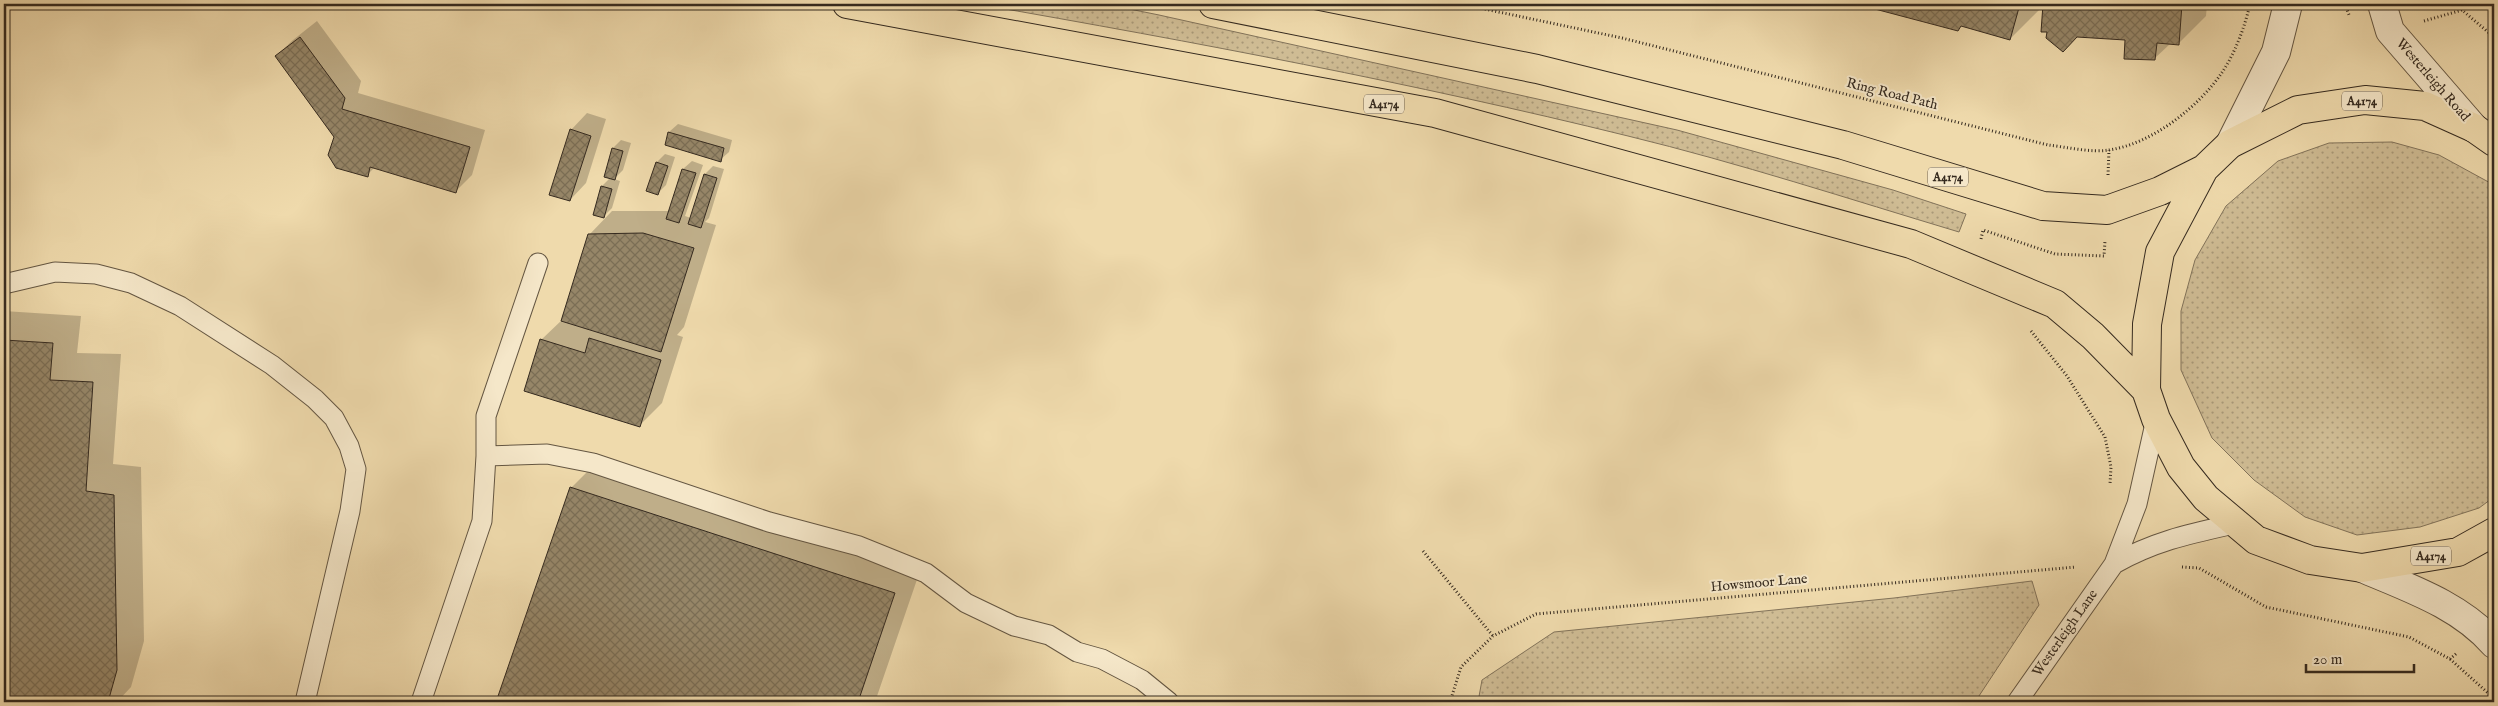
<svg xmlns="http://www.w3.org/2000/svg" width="2498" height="706" viewBox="0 0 2498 706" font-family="'IM FELL English',serif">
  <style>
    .grass { fill: url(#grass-dots); stroke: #82735a }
    .shadow { fill: #0003 }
    .building { fill: url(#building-cross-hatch); stroke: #352a1f }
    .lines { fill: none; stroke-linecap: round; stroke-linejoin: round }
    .service-casing { stroke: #645642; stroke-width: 21 }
    .tertiary-casing { stroke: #645642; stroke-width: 30 }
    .trunk-casing { stroke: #352a1f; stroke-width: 30 }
    .path { stroke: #352a1f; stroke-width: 3; stroke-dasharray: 1 2.5; stroke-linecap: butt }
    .service { stroke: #f5e7c9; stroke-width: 19 }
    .tertiary { stroke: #f5e7c9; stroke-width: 28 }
    .trunk { stroke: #efdaac; stroke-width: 28 }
    .labels { text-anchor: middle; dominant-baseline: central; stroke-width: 4; stroke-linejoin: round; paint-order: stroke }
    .shield { fill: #f5e7c9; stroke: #6f6352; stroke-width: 1 }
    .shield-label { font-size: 12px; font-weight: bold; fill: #352a1f }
    .street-label { font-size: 14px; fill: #352a1f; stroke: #f5e7c9 }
  </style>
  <defs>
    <pattern id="grass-dots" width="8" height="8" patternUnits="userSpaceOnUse" patternTransform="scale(1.25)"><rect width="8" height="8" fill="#cfbc94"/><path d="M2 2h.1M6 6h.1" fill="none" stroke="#a99978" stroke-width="1.8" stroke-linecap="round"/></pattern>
    <pattern id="building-cross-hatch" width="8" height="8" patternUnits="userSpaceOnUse" patternTransform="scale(1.25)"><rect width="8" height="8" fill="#968668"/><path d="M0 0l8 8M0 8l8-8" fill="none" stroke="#7b6e55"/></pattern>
  </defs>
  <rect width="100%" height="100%" fill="#efdaac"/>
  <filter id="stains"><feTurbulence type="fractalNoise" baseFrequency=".004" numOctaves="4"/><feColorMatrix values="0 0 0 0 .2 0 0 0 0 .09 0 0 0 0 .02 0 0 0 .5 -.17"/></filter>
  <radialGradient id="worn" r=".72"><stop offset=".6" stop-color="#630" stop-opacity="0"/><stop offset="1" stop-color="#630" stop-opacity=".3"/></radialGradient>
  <path class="grass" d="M 977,4 L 1105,4 L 1159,15 L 1677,130 L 1893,190 L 1966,214 L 1959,232 C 1849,199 1739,163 1628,136 C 1413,83 1195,42 977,4 Z
    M 2392,142 L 2439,155 L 2494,185 L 2494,497 L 2479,508 L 2420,527 L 2357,535 L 2305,517 L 2254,480 L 2212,438 L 2181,370 L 2181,311 L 2195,260 L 2226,206 L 2278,161 L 2329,143 Z
    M 2032,581 L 2039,605 L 1975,702 L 1478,702 L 1482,680 L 1554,632 L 1894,598 Z"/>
  <path class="shadow" d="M 1861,4 L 2045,4 L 2010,39 L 1962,25 L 1958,30 Z
    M 2045,4 L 2207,4 L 2206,16 L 2179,43 L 2171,43 L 2154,59 L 2126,39 L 2077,36 L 2042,31 Z
    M 317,21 L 361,81 L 358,93 L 485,130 L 472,175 L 456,191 L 375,167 L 367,175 L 335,137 L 276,56 L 293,40 Z
    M 587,113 L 606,119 L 586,183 L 570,200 L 571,130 Z
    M 678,124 L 732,140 L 729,152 L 720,160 L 669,132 Z
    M 621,140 L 631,143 L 623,170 L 614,179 L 620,181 L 612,208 L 604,216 L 602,186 L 611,177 L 613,148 Z
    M 665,154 L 675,157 L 666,185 L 658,193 L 648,190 L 657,162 Z
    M 692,161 L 703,165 L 685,216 L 691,218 L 705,174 L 713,166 L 724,169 L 709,218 L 705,222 L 716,225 L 684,327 L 677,335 L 683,337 L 662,403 L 639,426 L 541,340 L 564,318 L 589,235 L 612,211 L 670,211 L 683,169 Z
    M 4,311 L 81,316 L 77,353 L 121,354 L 113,464 L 141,467 L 144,641 L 131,687 L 117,702 L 4,702 Z
    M 599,460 L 922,565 L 875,702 L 497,702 L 571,488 Z"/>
  <path class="building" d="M 1856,4 L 2020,4 L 2010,40 L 1961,26 L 1958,31 Z
    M 2043,4 L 2182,4 L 2179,45 L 2157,43 L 2155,60 L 2124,59 L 2125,40 L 2077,37 L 2063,52 L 2046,38 L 2047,32 L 2041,32 Z
    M 300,37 L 345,98 L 342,109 L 470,147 L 456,193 L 370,167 L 368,177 L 336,168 L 328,155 L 334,137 L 275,56 Z
    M 570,129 L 591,136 L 570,201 L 549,195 Z
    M 668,132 L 724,148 L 721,162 L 665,145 Z
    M 612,148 L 623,151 L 615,180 L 604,177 Z
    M 656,162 L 668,166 L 658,195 L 646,191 Z
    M 682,169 L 696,173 L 679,223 L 666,219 Z
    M 704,174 L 717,178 L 701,228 L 688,224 Z
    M 601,186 L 612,189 L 604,218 L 593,215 Z
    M 643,233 L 694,248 L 661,352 L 561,321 L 588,234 Z
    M 589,338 L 661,360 L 640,427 L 524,391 L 540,339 L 585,353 Z
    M 4,340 L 53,343 L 50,380 L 93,382 L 86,491 L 114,495 L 117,670 L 108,702 L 4,702 Z
    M 570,487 L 895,593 L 858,702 L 496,702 Z"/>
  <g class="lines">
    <g class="service-casing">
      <path id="service" d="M 4,284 L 55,272 L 96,274 L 131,283 L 180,306 L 272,365 L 315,399 L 334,418 L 349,446 L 356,469 L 350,511 L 305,702
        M 486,456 L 486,416 L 538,263
        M 2114,564 C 2155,541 2189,534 2234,524
        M 421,702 L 482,521 L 486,456 L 547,454 L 593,463 L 769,522 L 859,546 L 926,573 L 966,603 L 1014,626 L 1049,635 L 1077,652 L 1102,659 L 1142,680 L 1169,702
        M 2017,702 L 2114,564 L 2137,504 L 2156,419"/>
    </g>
    <g class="tertiary-casing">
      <path id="tertiary" d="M 2382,4 L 2390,31 L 2474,128
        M 2230,144 L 2276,52 L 2288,4
        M 2362,568 C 2409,588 2460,605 2494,644"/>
    </g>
    <g class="trunk-casing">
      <path id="trunk" d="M 847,4 L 1435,113 L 1911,244 L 2055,304 L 2093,336 L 2146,390
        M 1213,4 L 1537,69 L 1843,145 L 2043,206 L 2107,210 L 2160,191 L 2204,169
        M 2494,142 L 2474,128 L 2425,106 L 2365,100 L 2298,110 L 2230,144 L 2204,169 L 2160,252 L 2147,324 L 2146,390 L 2156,419 L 2181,467 L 2206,498 L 2256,540 L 2310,560 L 2362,568 L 2458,552 L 2494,532"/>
    </g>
    <path class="path" d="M 1461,4 L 1622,38 L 2048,145 C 2066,147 2092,153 2109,150 C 2152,144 2200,106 2223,71 C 2236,51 2245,26 2250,4
      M 2345,4 L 2349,15
      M 2455,4 L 2462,10
      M 2424,21 L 2462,10 L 2494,37
      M 2108,175 L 2109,150
      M 1981,239 L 1983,230 L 2055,254 L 2104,256 L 2105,241
      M 2031,331 L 2067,376 L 2105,437 L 2111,467 L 2110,484
      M 1423,551 L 1493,636
      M 2182,567 L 2199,568 L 2266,607 L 2409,637 L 2450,659 L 2457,653
      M 2450,659 L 2488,693 L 2493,702
      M 1450,702 L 1461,667 L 1493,636 L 1536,614 L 2076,567"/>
    <use href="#service" class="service"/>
    <use href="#tertiary" class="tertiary"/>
    <use href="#trunk" class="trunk"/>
  </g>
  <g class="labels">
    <g class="shield">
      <rect x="2342" y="91.5" width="40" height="19" rx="4"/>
      <rect x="1364" y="94.5" width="40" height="19" rx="4"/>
      <rect x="1928" y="167.5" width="40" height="19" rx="4"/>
      <rect x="2411" y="546.5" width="40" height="19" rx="4"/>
    </g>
    <g class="shield-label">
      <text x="2362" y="101">A4174</text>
      <text x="1384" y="104">A4174</text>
      <text x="1948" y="177">A4174</text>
      <text x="2431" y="556">A4174</text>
    </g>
    <g class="street-label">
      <text transform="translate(2433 80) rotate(49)">Westerleigh Road</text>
      <text transform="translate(1892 94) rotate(14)">Ring Road Path</text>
      <text transform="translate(1759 583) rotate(-5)">Howsmoor Lane</text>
      <text transform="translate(2065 633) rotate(-55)">Westerleigh Lane</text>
    </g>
  </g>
  <rect width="2498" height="706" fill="none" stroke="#efdaac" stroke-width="20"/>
  <rect x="5" y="5" width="2488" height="696" fill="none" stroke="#352a1f" stroke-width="2.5"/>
  <rect x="10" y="10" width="2478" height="686" fill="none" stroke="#352a1f"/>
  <path d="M2306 664v8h108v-8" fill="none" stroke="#352a1f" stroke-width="2.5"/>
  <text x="2313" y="664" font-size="15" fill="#352a1f" stroke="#f5e7c9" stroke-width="4" paint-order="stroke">20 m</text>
  <rect width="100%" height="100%" filter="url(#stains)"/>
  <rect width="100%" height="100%" fill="url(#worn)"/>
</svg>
